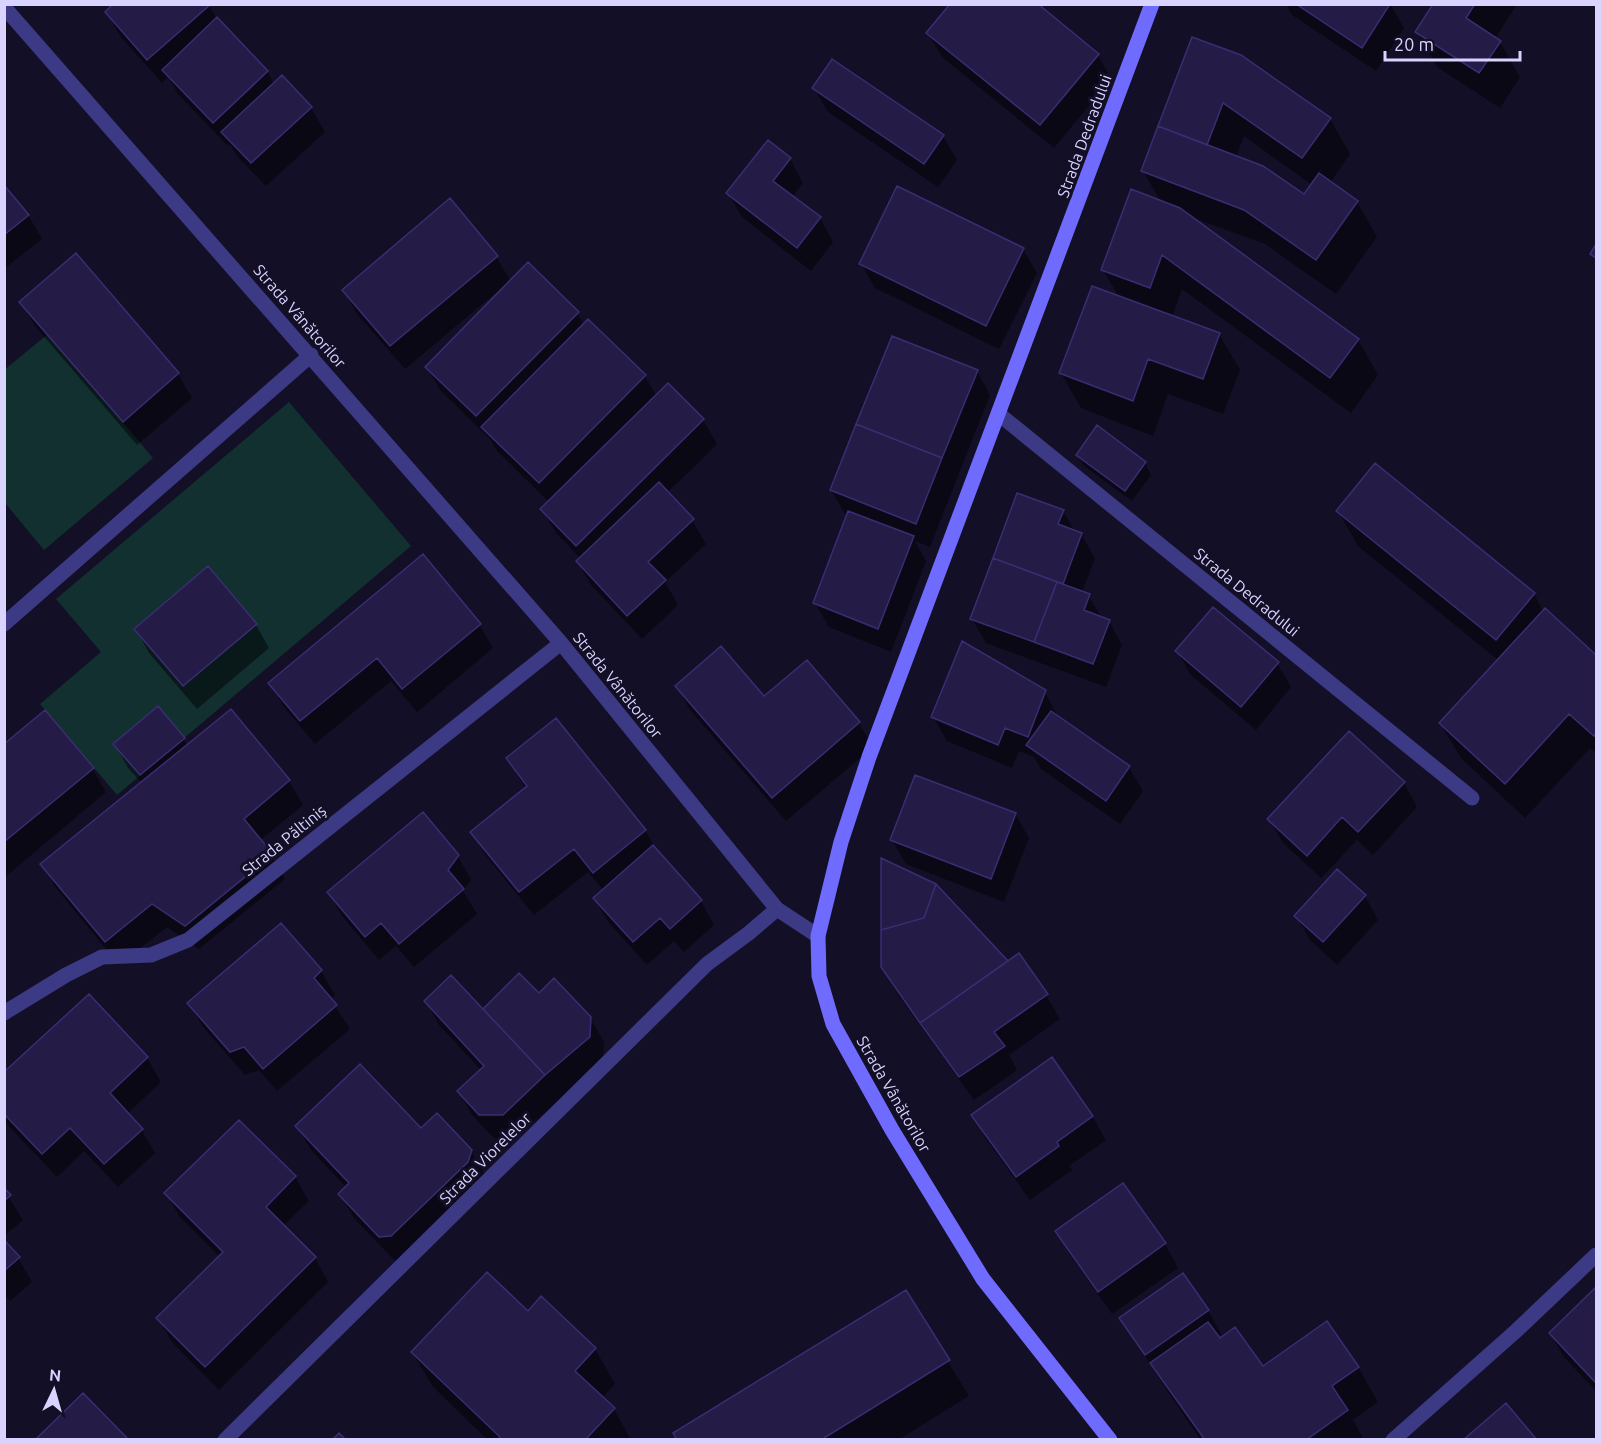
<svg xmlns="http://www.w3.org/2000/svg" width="1601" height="1444" viewBox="0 0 1601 1444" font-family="Ubuntu,sans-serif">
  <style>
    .green { fill: #12302f }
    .shadow { fill: #0007; fill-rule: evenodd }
    .building { fill: #241b47; stroke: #3b2d73; stroke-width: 1.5 }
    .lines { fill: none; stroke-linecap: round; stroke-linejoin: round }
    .lane { stroke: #3d3a85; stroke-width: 15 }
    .street { stroke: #3d3a85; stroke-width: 15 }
    .secondary { stroke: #6f6bff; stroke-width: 15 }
    .labels { text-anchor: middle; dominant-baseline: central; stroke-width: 6; stroke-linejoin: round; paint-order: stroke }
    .street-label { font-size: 16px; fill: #d9d4ff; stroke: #130f26 }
  </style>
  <rect width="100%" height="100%" fill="#130f26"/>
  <path class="green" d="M 48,334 L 153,458 L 44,550 L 5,503 L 4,370 Z
    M 289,402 L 411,546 L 117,795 L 40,704 L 101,652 L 56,599 Z"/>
  <path class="shadow" d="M 208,4 L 216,18 L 267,71 L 274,84 L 311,108 L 325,132 L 266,186 L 237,156 L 230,144 L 228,146 L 178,94 L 168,77 L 162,83 L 120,36 L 107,12 Z
    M 1286,4 L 1390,4 L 1404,28 L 1376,71 L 1292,15 Z
    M 1435,4 L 1517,4 L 1495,39 L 1500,42 L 1520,77 L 1500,108 L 1437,67 L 1417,32 Z
    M 928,33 L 1098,55 L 1111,79 L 1054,148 L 942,57 Z
    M 1193,39 L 1330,119 L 1350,154 L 1330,183 L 1357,202 L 1377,237 L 1336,294 L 1265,244 L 1191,217 L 1358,340 L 1378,375 L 1351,413 L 1182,289 L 1172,317 L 1219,334 L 1240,370 L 1223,414 L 1168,394 L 1153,436 L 1081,408 L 1061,373 L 1119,297 L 1103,270 L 1161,202 L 1143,171 ZM 1244,136 L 1312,185 L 1304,197 L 1236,157 Z
    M 814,88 L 943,136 L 957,160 L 938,187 L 828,112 Z
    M 790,159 L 803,183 L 792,197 L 820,218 L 833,242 L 811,271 L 742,217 L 728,193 Z
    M 4,187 L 28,215 L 42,239 L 4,269 Z
    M 1023,249 L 1037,273 L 999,349 L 875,288 L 861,264 Z
    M 496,256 L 511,282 L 577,313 L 584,325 L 645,376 L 656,396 L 668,385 L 703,420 L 717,444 L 667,493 L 692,520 L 706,544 L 665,582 L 678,605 L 642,639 L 591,585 L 577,561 L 580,558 L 556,533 L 542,509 L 549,502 L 497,451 L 490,439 L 441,391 L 427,368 L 507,286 L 505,285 L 405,369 L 357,314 L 344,290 Z
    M 21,302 L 178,374 L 192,398 L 137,445 L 35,326 Z
    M 977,371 L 990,395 L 930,547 L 915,541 L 926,561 L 891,652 L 829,627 L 815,603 L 848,515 L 845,514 L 831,490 Z
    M 1077,455 L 1145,463 L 1151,475 L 1132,501 L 1084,466 Z
    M 1018,495 L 1063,511 L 1075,532 L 1081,534 L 1095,558 L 1082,592 L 1088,595 L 1102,618 L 1109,621 L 1122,645 L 1106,687 L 986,643 L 972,619 Z
    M 1338,511 L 1534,594 L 1543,611 L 1545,610 L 1596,657 L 1596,753 L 1590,748 L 1525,818 L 1461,758 L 1440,723 L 1498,660 L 1358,546 Z
    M 479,624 L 493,648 L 417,712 L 391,681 L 315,744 L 284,707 L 270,683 Z
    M 256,625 L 269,648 L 197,709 L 149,653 L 136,629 Z
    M 1177,651 L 1277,663 L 1291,687 L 1256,730 L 1191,675 Z
    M 806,662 L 859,723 L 873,747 L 786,821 L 690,710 L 677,686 L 764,698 Z
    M 1045,692 L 1058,717 L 1129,767 L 1143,791 L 1120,824 L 1041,769 L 1034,757 L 1019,751 L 1012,768 L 947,741 L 933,717 Z
    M 231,711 L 289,781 L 303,805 L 259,841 L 271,855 L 285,879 L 199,949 L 167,927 L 119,965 L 56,888 L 42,864 L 142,783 L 128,768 L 115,744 L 183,739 L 188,746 Z
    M 4,745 L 92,768 L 106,792 L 4,878 Z
    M 508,759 L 645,830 L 658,853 L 701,901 L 714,925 L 684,952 L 674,941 L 647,965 L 609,923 L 595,899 L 604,891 L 588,872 L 534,915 L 486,856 L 472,832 L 526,789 Z
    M 1404,783 L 1417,807 L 1373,855 L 1357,840 L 1321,878 L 1283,843 L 1269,819 Z
    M 1015,814 L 1029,838 L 1004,902 L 906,864 L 892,840 Z
    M 458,856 L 471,880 L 463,891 L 477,914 L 414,967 L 396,946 L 379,960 L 342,916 L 329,892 Z
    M 1365,896 L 1378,920 L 1337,965 L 1310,940 L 1296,916 Z
    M 281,925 L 321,971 L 335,995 L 330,999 L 350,1029 L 277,1091 L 259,1070 L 245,1075 L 203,1027 L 189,1003 Z
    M 1008,963 L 1046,995 L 1060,1019 L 1009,1055 L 1017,1070 L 974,1100 L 896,992 L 882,967 Z
    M 519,975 L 539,995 L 590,1018 L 604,1042 L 603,1061 L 516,1138 L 494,1138 L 472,1115 L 459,1091 L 481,1070 L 439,1025 L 426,1001 L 483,1011 Z
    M 89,996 L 147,1058 L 161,1082 L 127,1114 L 141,1129 L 155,1153 L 118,1187 L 84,1151 L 57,1177 L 4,1121 L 4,1074 Z
    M 973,1115 L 1092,1116 L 1106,1140 L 1069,1166 L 1072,1170 L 1030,1200 L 986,1139 Z
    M 297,1126 L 421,1130 L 471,1151 L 485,1175 L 404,1259 L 394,1260 L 354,1218 L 340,1194 L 347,1188 L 311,1150 Z
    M 295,1177 L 309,1201 L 283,1226 L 315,1258 L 328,1282 L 219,1390 L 172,1342 L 158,1318 L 220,1257 L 180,1217 L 166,1194 Z
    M 4,1190 L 23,1220 L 4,1236 Z
    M 1057,1231 L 1165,1244 L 1178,1268 L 1112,1314 L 1070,1255 Z
    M 4,1242 L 18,1258 L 32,1282 L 10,1301 L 4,1295 Z
    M 1596,1289 L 1596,1391 L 1564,1357 L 1550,1333 Z
    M 905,1292 L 969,1396 L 898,1440 L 678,1440 Z
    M 541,1298 L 595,1349 L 615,1384 L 602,1398 L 614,1409 L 631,1440 L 488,1440 L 433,1387 L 412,1352 L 528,1313 Z
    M 1208,1310 L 1221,1334 L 1217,1337 L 1263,1368 L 1358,1367 L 1378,1402 L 1353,1420 L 1364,1440 L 1201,1440 L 1172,1398 L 1121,1319 Z"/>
  <path class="building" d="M 113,4 L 210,4 L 210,5 L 147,60 L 105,12 Z
    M 950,4 L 1038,4 L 1099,54 L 1040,125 L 926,33 Z
    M 1296,4 L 1390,4 L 1362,48 Z
    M 1433,4 L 1475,4 L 1466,18 L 1501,41 L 1479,73 L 1415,32 Z
    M 217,17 L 268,71 L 213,123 L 162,70 Z
    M 1192,37 L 1241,55 L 1331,118 L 1302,158 L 1223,103 L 1207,145 L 1158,126 Z
    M 832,59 L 944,135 L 924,164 L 812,88 Z
    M 282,75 L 312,107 L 251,163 L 221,132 Z
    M 1158,126 L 1263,166 L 1304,194 L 1319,173 L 1358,201 L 1316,260 L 1244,210 L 1141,171 Z
    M 768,140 L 791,158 L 773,181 L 821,217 L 797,248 L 726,193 Z
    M 4,185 L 29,215 L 4,235 Z
    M 897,186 L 1024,248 L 986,326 L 859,264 Z
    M 1131,189 L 1180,208 L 1359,339 L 1330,378 L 1162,255 L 1150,288 L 1101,270 Z
    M 450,198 L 498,256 L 390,346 L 342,290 Z
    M 1596,244 L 1596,258 L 1590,254 Z
    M 76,253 L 179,373 L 123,422 L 19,302 Z
    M 528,262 L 579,312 L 476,416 L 425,367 Z
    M 1092,286 L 1220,333 L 1203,379 L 1148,359 L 1133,401 L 1059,373 Z
    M 588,319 L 646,375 L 539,483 L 481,427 Z
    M 892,336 L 978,370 L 942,458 L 856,424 Z
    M 668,383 L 704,419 L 576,546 L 540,509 Z
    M 856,424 L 942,458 L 916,524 L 830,490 Z
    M 1097,425 L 1146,462 L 1125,491 L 1076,455 Z
    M 1375,463 L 1535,593 L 1496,640 L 1336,511 Z
    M 659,482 L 694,519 L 648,562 L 666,580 L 627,616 L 576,561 Z
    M 1017,493 L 1064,510 L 1058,524 L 1082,533 L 1063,584 L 993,558 Z
    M 848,511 L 914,536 L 878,629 L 813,603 Z
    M 423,554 L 481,624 L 402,689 L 377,658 L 300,721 L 268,683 Z
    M 993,558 L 1057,582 L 1034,642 L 970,619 Z
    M 208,566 L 257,624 L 183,686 L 134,629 Z
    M 1057,582 L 1090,594 L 1084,610 L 1110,620 L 1093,664 L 1034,642 Z
    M 1213,607 L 1279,662 L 1241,707 L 1175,651 Z
    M 1545,608 L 1596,655 L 1596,733 L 1594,736 L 1569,714 L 1505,784 L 1439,723 Z
    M 962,641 L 1046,690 L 1028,737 L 1005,728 L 998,745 L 931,717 Z
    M 721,646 L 764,696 L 807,660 L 860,722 L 772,798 L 675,686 Z
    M 158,706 L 185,738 L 140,775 L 113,744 Z
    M 231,709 L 290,780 L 244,819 L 273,854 L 185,926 L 152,904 L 105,942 L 40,864 Z
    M 45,710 L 94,768 L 4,842 L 4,744 Z
    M 1051,711 L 1130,766 L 1106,801 L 1026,745 Z
    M 556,718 L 646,830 L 593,873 L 574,849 L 519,892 L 470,832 L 527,786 L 506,758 Z
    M 1349,731 L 1405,782 L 1358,832 L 1342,817 L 1307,856 L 1267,819 Z
    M 915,775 L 1016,813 L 991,879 L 890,840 Z
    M 423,812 L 459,855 L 448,870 L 464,889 L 399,944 L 381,923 L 365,937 L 327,892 Z
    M 653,845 L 702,900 L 670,929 L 660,918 L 633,942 L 593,898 Z
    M 881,858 L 936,884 L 924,918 L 881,930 Z
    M 1337,869 L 1366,895 L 1323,942 L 1294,916 Z
    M 936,884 L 1008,961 L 920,1023 L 881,967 L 881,930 L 924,918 Z
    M 281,923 L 322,970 L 314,978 L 337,1005 L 263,1069 L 244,1047 L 230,1052 L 187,1003 Z
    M 1019,953 L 1048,994 L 994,1032 L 1005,1046 L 959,1077 L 920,1023 Z
    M 519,973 L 539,993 L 554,978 L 591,1017 L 590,1037 L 545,1075 L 483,1009 Z
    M 451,975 L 545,1075 L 503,1115 L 479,1115 L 457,1091 L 484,1066 L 424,1001 Z
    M 89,994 L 148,1057 L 110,1093 L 143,1129 L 104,1164 L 70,1128 L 42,1154 L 4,1114 L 4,1072 Z
    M 1052,1057 L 1093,1116 L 1057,1142 L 1059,1146 L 1016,1177 L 971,1115 Z
    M 360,1064 L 421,1128 L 437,1113 L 472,1150 L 468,1162 L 391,1236 L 379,1237 L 338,1194 L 349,1183 L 295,1126 Z
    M 239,1120 L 296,1176 L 266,1207 L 316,1257 L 205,1367 L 156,1318 L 223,1252 L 164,1193 Z
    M 1123,1183 L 1166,1243 L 1098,1292 L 1055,1231 Z
    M 4,1188 L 11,1195 L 4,1201 Z
    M 4,1240 L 20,1257 L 4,1271 Z
    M 487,1272 L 528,1311 L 541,1296 L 596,1348 L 575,1371 L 615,1408 L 585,1440 L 498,1440 L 500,1437 L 411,1352 Z
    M 1183,1273 L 1209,1310 L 1145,1355 L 1119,1318 Z
    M 1596,1287 L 1596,1383 L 1549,1333 Z
    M 906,1290 L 950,1360 L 821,1440 L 677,1440 L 673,1433 Z
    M 1327,1321 L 1359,1367 L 1332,1386 L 1348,1410 L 1306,1440 L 1205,1440 L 1150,1363 L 1208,1322 L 1220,1338 L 1235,1327 L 1263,1366 Z
    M 83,1393 L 129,1440 L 35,1440 Z
    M 1506,1403 L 1537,1440 L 1463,1440 Z
    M 339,1433 L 346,1440 L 332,1440 Z"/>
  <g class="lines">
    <path class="lane" d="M 1000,415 L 1472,798
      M 4,624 L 311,355"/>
    <path class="street" d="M 4,7 L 561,643 L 777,909 L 818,936
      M 4,1013 L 66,975 L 102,957 L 151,955 L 188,940 L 561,643
      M 225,1440 L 707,964 L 749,933 L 777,909
      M 1393,1440 L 1516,1331 L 1596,1255"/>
    <path class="secondary" d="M 1110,1440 L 983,1279 L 892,1130 L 833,1024 L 819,976 L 818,936 L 841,842 L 869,757 L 1152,4"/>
  </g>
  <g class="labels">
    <g class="street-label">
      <text transform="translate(1084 136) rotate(-70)">Strada Dedradului</text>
      <text transform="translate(300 316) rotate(49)">Strada Vânătorilor</text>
      <text transform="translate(1247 592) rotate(39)">Strada Dedradului</text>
      <text transform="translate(618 685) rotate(51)">Strada Vânătorilor</text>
      <text transform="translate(284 840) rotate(-39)">Strada Păltiniș</text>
      <text transform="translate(894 1094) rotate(60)">Strada Vânătorilor</text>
      <text transform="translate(485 1158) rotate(-45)">Strada Viorelelor</text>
    </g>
  </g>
  <rect width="1601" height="1444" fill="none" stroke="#d9d4ff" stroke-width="12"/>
  <g transform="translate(54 1390) rotate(5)" stroke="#130f26" stroke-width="4.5" paint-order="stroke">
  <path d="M0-4.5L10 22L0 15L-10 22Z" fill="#d9d4ff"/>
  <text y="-9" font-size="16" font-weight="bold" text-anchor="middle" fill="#d9d4ff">N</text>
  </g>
  <path d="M1385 51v9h135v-9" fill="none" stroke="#d9d4ff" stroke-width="3"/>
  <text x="1394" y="51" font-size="18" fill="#d9d4ff" stroke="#130f26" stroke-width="4.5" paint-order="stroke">20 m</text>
</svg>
